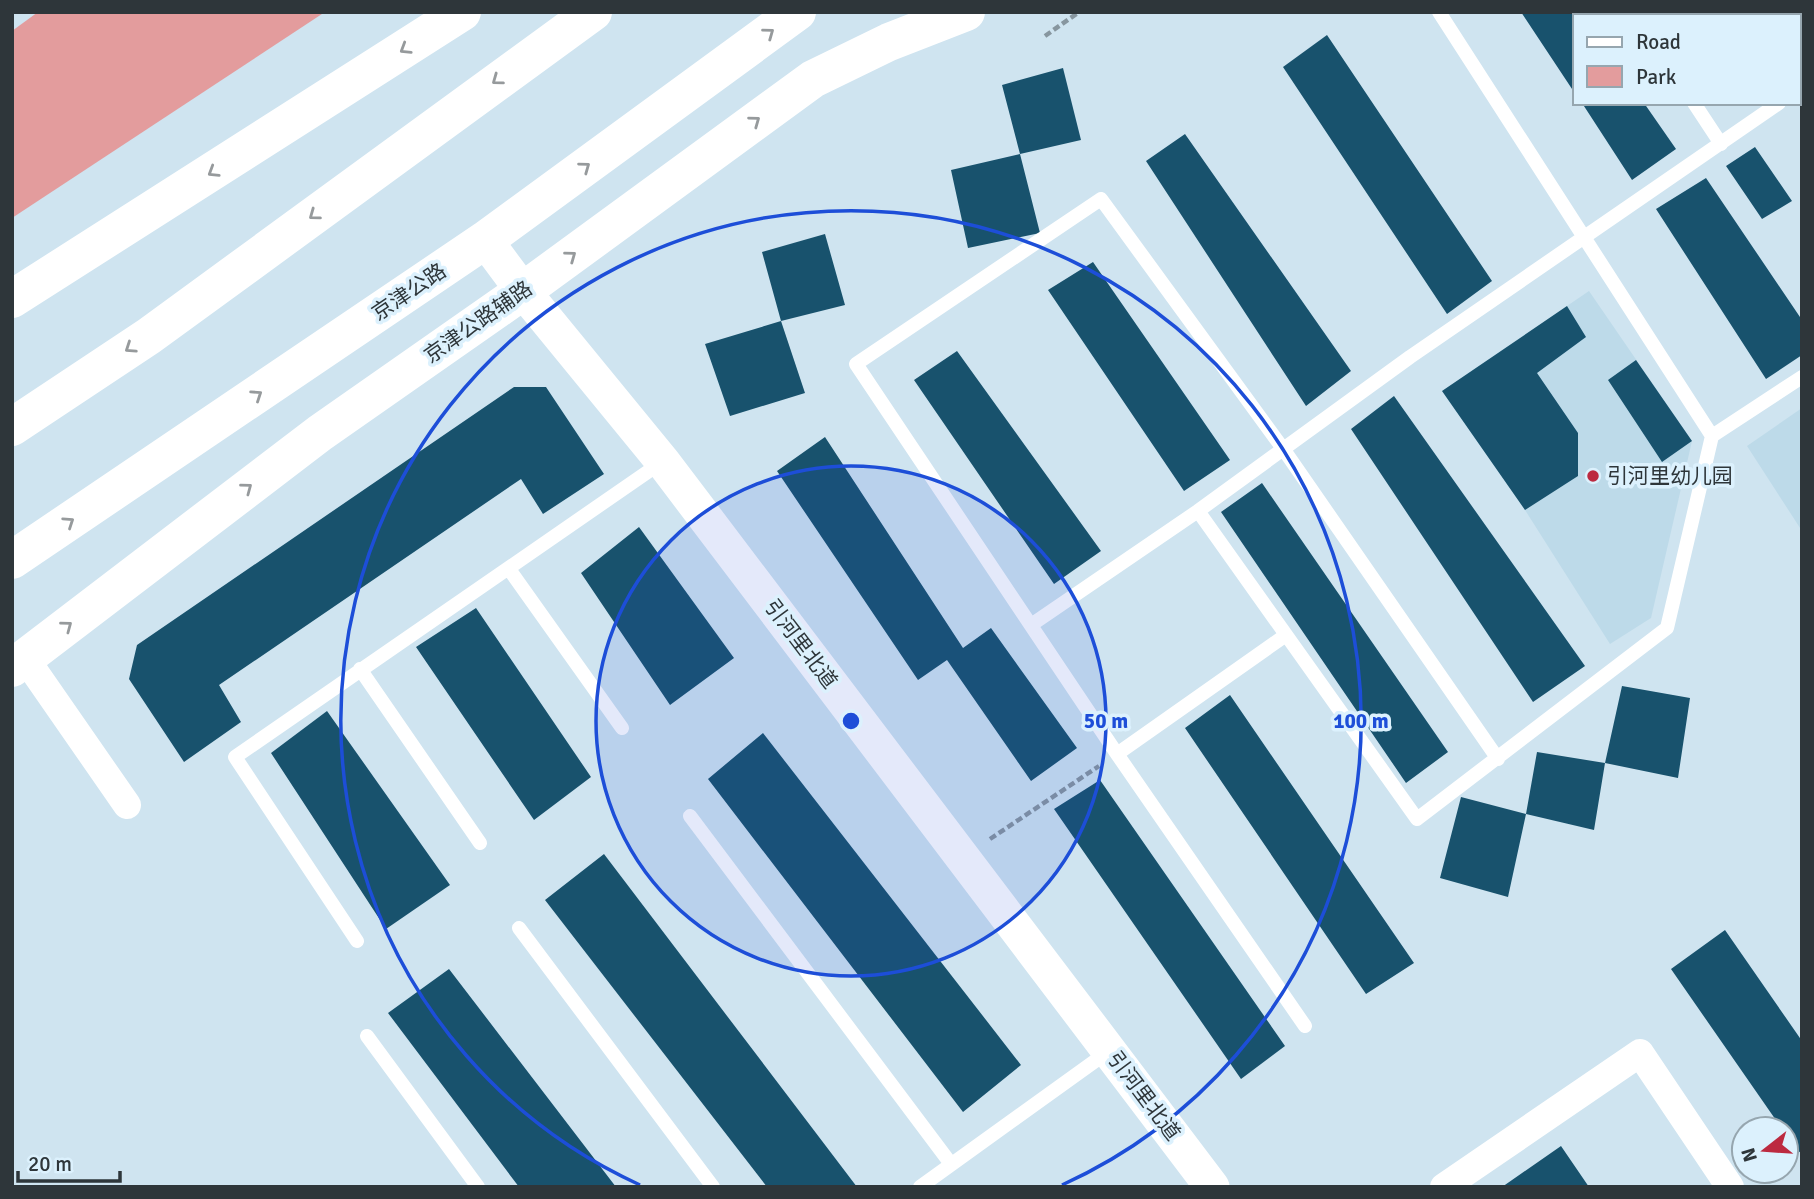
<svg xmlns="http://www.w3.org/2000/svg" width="1814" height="1199" viewBox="0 0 1814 1199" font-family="Signika,'Noto Sans SC',sans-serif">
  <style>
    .built { fill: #bddae9 }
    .green { fill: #e39c9d }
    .building { fill: #18526d }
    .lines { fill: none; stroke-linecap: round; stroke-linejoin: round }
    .path { stroke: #87969f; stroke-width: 4.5; stroke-dasharray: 7 3.5; stroke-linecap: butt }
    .service { stroke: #fff; stroke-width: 14 }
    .minor { stroke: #fff; stroke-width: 28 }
    .tertiary { stroke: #fff; stroke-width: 35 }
    .secondary { stroke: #fff; stroke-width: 38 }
    .trunk { stroke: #fff; stroke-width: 38 }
    .oneway { stroke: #969a9c }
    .ring { fill: none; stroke: #1d4ed8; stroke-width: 3.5 }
    .poi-dot { fill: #bc2a40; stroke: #dcf1fd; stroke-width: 2.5 }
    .labels { text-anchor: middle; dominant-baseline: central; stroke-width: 7; stroke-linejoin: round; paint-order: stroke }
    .street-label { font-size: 21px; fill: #2e363a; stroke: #dcf1fd }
    .poi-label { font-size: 21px; fill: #2e363a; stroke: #dcf1fd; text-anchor: start }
    .centre { fill: #1d4ed8; stroke: #dcf1fd; stroke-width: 3.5 }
    .ring-label { font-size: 21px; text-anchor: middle; font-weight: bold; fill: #1d4ed8; stroke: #dcf1fd; stroke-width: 7; stroke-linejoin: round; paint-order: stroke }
  </style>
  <rect width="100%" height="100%" fill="#cfe4f0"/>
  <path class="built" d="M 1589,291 L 1692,441 L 1651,618 L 1610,644 L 1525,510 L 1442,391 Z
    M 1802,408 L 1802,531 L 1747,446 Z"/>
  <path class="green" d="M 38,12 L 325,12 L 12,218 L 12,31 Z"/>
  <path class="building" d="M 1521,12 L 1581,12 L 1584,16 L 1574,16 L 1574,92 Z
    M 1702,12 L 1772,12 L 1774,16 L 1704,16 Z
    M 1327,35 L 1492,281 L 1447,314 L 1283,67 Z
    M 1063,68 L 1081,140 L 1020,154 L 1002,85 Z
    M 1582,103 L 1644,103 L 1676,149 L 1632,180 Z
    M 1185,134 L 1351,371 L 1306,406 L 1146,161 Z
    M 1755,147 L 1792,201 L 1762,219 L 1726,166 Z
    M 1020,154 L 1040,233 L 968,248 L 951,170 Z
    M 1706,178 L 1802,320 L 1802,355 L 1766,379 L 1656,209 Z
    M 825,234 L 845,305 L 781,321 L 762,252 Z
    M 1093,262 L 1230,460 L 1184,491 L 1048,290 Z
    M 1567,306 L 1586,337 L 1537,373 L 1578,433 L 1578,476 L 1525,510 L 1442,391 Z
    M 781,321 L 805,393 L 730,416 L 705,344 Z
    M 957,351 L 1101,551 L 1054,584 L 914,380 Z
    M 1636,360 L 1692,441 L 1662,462 L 1608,380 Z
    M 514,387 L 546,387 L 604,474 L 543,514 L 521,479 L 219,685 L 241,722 L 184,762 L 129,679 L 137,645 Z
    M 1394,396 L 1585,666 L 1533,702 L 1351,429 Z
    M 825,437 L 963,648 L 991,628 L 1077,748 L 1031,781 L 947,660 L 918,680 L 777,471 Z
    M 1262,483 L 1448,752 L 1406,783 L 1221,512 Z
    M 639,527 L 734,658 L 670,705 L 581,573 Z
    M 476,608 L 591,777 L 534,820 L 416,647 Z
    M 1622,686 L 1690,698 L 1678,778 L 1605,763 L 1594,830 L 1526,814 L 1537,752 L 1605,763 Z
    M 1230,695 L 1414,963 L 1366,994 L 1185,728 Z
    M 327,711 L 450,885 L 386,929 L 271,753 Z
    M 763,733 L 1021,1065 L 963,1112 L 708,779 Z
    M 1100,780 L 1285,1046 L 1241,1079 L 1054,809 Z
    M 1461,797 L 1526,814 L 1508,897 L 1440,878 Z
    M 604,854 L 857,1187 L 767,1187 L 545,900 Z
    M 1725,930 L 1802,1041 L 1802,1150 L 1798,1153 L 1786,1135 L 1786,1129 L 1782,1129 L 1671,969 Z
    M 449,969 L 616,1187 L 519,1187 L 388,1013 Z
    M 1561,1146 L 1589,1187 L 1502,1187 Z"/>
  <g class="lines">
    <path class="path" d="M 1045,36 L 1079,12
      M 990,839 L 1099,766"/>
    <path class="service" d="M 1439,12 L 1712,436
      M 1634,12 L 1636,16
      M 1798,90 L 1802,88
      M 1694,103 L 1721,144
      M 1198,511 L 1417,819 L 1667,628 L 1712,436 L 1802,377
      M 509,569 L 622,728
      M 1031,625 L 1198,511 L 1410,357 L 1779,103
      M 360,669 L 480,843
      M 1117,754 L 1286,635
      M 690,816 L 951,1164
      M 519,928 L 713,1187
      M 357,941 L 235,757 L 662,462
      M 1305,1026 L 1117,754 L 856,364 L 1101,199 L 1284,450 L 1498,759
      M 367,1036 L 478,1187
      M 920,1187 L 1109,1051"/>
    <path class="minor" d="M 25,658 L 127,805
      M 1444,1187 L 1640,1053 L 1730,1187"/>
    <path class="tertiary" d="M 485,240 L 523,291 L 663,462 L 1212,1187"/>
    <path class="secondary" d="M 12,299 L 462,12
      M 12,668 L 320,433 L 523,291 L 813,79 L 889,42 L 966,12"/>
    <path class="trunk" d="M 12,427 L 149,336 L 593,12
      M 12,560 L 485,240 L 797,12"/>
  </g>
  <defs><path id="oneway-chevron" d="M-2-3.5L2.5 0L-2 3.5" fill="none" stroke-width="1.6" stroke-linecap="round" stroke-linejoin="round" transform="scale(1.75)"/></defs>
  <g class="oneway">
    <use href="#oneway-chevron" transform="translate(769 33) rotate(-36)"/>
    <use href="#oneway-chevron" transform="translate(405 49) rotate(148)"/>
    <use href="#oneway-chevron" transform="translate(497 80) rotate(144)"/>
    <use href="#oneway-chevron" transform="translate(755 121) rotate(-36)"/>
    <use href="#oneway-chevron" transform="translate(585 167) rotate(-36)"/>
    <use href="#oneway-chevron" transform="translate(213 172) rotate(148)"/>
    <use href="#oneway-chevron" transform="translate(314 215) rotate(144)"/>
    <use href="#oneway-chevron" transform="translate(571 256) rotate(-36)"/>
    <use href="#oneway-chevron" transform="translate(130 348) rotate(146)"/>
    <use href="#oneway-chevron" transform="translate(257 395) rotate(-34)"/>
    <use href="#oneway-chevron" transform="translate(247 488) rotate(-37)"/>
    <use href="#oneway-chevron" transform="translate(69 522) rotate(-34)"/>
    <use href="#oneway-chevron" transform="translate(67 626) rotate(-37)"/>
  </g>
  <circle cx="851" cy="721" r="255" fill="#1d4ed8" fill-opacity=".12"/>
  <g class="ring">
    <circle cx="851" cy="721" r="255"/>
    <path d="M640 1185A510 510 0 1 1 1062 1185"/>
  </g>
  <circle class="poi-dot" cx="1593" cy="476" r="7"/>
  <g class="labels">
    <g class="street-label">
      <text transform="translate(409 292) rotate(-34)">京津公路</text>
      <text transform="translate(478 322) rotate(-35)">京津公路辅路</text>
      <text transform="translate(801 644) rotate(53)">引河里北道</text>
      <text transform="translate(1144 1096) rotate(53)">引河里北道</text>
    </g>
    <g class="poi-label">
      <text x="1607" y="476">引河里幼儿园</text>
    </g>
  </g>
  <circle cx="851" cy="721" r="10" class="centre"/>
  <g class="ring-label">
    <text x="1106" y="728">50 m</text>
    <text x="1361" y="728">100 m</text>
  </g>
  <rect width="1814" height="1199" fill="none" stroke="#2e363a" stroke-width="28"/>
  <rect x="1573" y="14" width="228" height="91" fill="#dcf1fd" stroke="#96a6af" stroke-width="2"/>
  <rect x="1587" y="37" width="35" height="10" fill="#ffffff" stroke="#96a6af" stroke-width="2"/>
  <text x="1636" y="49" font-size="21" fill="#2e363a">Road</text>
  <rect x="1587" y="66" width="35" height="21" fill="#e39c9d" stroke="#96a6af" stroke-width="2"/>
  <text x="1636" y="84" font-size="21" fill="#2e363a">Park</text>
  <g transform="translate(1765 1150) rotate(253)"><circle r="33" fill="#dcf1fd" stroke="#96a6af" stroke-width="2"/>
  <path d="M0-5L12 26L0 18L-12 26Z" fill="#bc2a40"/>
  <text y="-10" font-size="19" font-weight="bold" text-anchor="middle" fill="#2e363a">N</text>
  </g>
  <path d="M18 1171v10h102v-10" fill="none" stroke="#2e363a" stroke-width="3.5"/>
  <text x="28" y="1171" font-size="21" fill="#2e363a" stroke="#dcf1fd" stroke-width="5" paint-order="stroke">20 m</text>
</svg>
